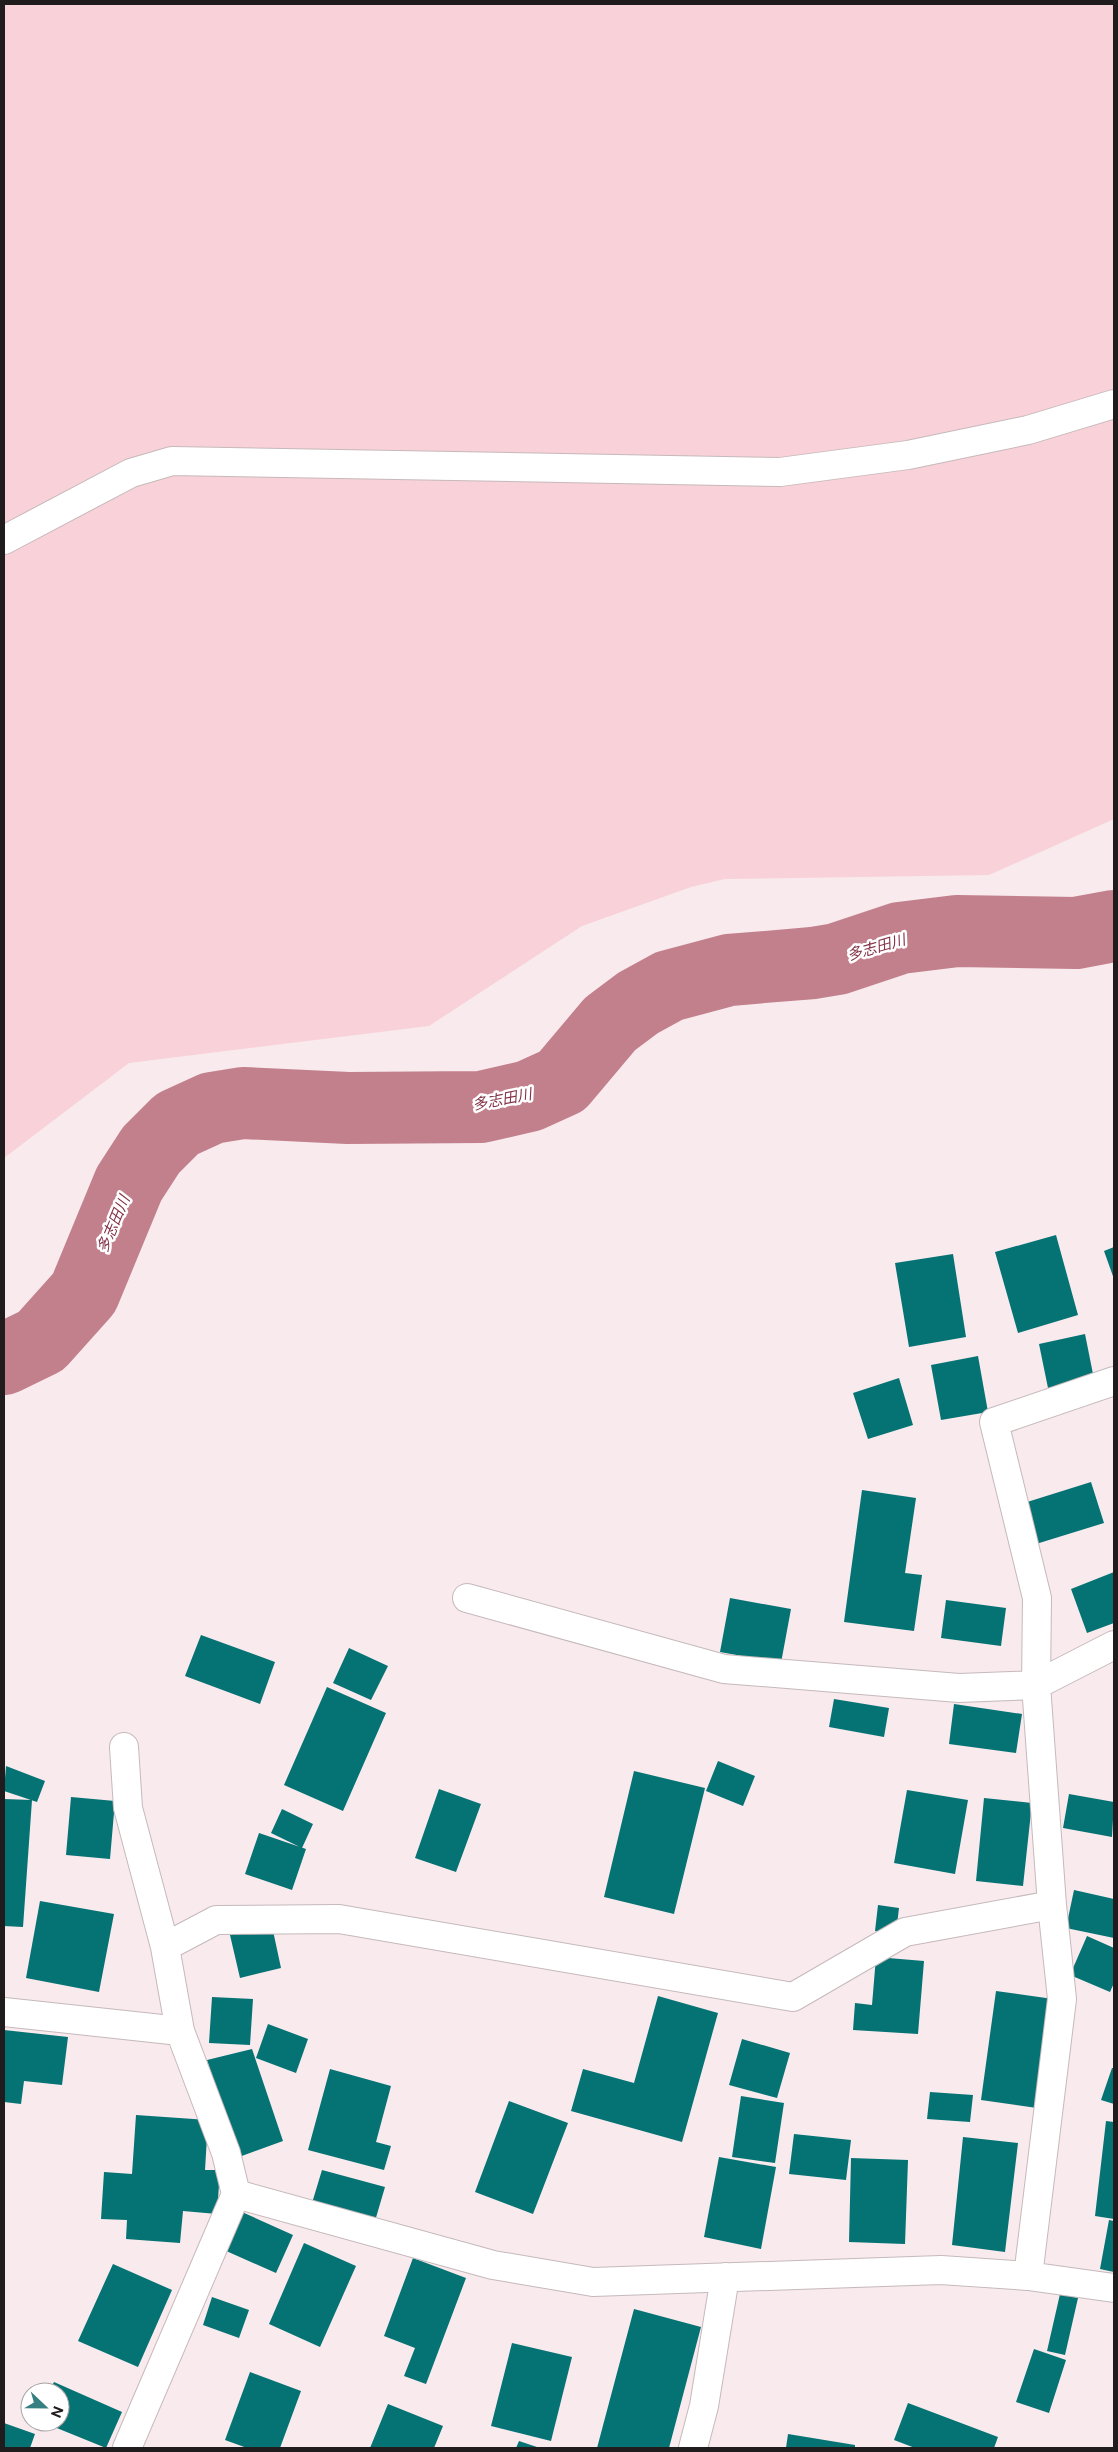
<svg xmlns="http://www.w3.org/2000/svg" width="1118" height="2452" viewBox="0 0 1118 2452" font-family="'Public Sans','Noto Sans JP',sans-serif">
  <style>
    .green { fill: #f9d1d8 }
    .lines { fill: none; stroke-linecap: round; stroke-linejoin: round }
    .river { stroke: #c27f8c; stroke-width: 72 }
    .building { fill: #057273 }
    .street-casing { stroke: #c6b9bb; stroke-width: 30 }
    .street { stroke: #fff; stroke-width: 28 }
    .labels { text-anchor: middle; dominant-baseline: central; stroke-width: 5; stroke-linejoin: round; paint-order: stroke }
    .water-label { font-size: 15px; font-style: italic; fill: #843248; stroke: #fff }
  </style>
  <rect width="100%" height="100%" fill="#f8eaed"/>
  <path class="green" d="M 4,4 L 1114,4 L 1114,819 L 989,875 L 725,879 L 691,887 L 582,926 L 429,1026 L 129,1063 L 4,1158 Z"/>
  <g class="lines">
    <path class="river" d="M 4,1359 L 41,1341 L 84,1293 L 129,1184 L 151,1150 L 177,1124 L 212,1108 L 243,1103 L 348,1108 L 481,1107 L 529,1096 L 562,1081 L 610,1024 L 638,1003 L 669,986 L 729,970 L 813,963 L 837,959 L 900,938 L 957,931 L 1076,933 L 1114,926"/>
  </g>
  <path class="building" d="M 1056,1235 L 1078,1315 L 1018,1333 L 995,1252 Z
    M 1114,1247 L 1114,1279 L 1104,1251 Z
    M 953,1254 L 966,1337 L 909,1347 L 895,1263 Z
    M 1085,1334 L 1094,1379 L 1048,1388 L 1039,1344 Z
    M 978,1356 L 988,1412 L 941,1420 L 931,1365 Z
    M 899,1378 L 913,1425 L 868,1439 L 853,1393 Z
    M 1091,1482 L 1104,1523 L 1036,1544 L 1024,1503 Z
    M 862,1490 L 916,1498 L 905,1573 L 922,1575 L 914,1631 L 844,1622 Z
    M 1114,1572 L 1114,1623 L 1087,1633 L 1071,1589 Z
    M 730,1598 L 791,1609 L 781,1663 L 720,1652 Z
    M 946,1600 L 1006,1608 L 1001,1646 L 941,1638 Z
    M 201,1635 L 275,1662 L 260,1704 L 185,1676 Z
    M 349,1648 L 388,1666 L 371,1700 L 333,1683 Z
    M 327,1687 L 386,1713 L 343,1811 L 284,1785 Z
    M 834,1699 L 889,1708 L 884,1737 L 829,1727 Z
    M 954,1704 L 1022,1714 L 1016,1753 L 949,1744 Z
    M 718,1761 L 755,1776 L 743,1806 L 706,1791 Z
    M 6,1766 L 45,1781 L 37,1802 L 4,1791 Z
    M 634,1771 L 705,1788 L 674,1914 L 604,1897 Z
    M 439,1789 L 481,1804 L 456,1872 L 415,1858 Z
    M 907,1790 L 968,1800 L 955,1874 L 894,1863 Z
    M 1069,1794 L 1114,1802 L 1112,1837 L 1063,1828 Z
    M 71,1797 L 115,1801 L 110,1859 L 66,1855 Z
    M 984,1798 L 1032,1803 L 1023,1886 L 976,1881 Z
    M 4,1799 L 32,1800 L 23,1927 L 4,1926 Z
    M 282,1809 L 313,1824 L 302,1848 L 271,1833 Z
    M 259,1833 L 306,1849 L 292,1890 L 245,1874 Z
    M 1074,1890 L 1114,1899 L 1114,1938 L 1066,1928 Z
    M 40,1901 L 114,1914 L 99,1992 L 26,1978 Z
    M 878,1905 L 899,1908 L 896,1933 L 875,1931 Z
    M 272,1926 L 281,1968 L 240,1978 L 230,1935 Z
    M 1087,1936 L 1114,1948 L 1114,1983 L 1110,1992 L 1070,1975 Z
    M 876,1957 L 924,1961 L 918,2034 L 853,2030 L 855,2003 L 872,2005 Z
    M 996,1991 L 1053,1999 L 1037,2108 L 981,2100 Z
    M 658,1996 L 718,2013 L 682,2142 L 571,2111 L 583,2069 L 634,2083 Z
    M 212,1997 L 253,1999 L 250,2045 L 209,2043 Z
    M 268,2024 L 308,2039 L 296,2073 L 256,2058 Z
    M 4,2030 L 68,2037 L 62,2085 L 24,2081 L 21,2104 L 4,2102 Z
    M 742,2039 L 790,2053 L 777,2098 L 729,2085 Z
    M 252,2049 L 283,2141 L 239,2157 L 207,2060 Z
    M 1112,2068 L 1114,2068 L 1114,2104 L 1101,2100 Z
    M 330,2069 L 391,2086 L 376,2142 L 391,2146 L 384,2170 L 308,2150 Z
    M 930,2092 L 973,2095 L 970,2122 L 927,2119 Z
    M 741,2096 L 784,2103 L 775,2163 L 732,2157 Z
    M 509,2101 L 568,2123 L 533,2214 L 475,2192 Z
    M 136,2115 L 208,2120 L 205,2170 L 220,2170 L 217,2214 L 183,2211 L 180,2243 L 126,2239 L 127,2220 L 101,2219 L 104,2172 L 132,2174 Z
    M 1106,2121 L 1114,2122 L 1114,2219 L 1095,2216 Z
    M 794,2134 L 851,2140 L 846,2180 L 789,2174 Z
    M 963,2137 L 1018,2143 L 1005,2252 L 952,2245 Z
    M 719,2157 L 776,2167 L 761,2249 L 704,2237 Z
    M 851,2158 L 908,2160 L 905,2244 L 849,2242 Z
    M 322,2170 L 385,2187 L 375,2221 L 312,2203 Z
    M 242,2212 L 293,2235 L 276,2273 L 224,2250 Z
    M 1109,2220 L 1114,2221 L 1114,2272 L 1100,2269 Z
    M 304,2243 L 356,2266 L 320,2347 L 269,2324 Z
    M 413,2258 L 466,2278 L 426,2384 L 404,2376 L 415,2348 L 384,2336 Z
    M 113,2264 L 172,2290 L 138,2367 L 78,2341 Z
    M 1060,2294 L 1078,2298 L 1065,2355 L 1047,2351 Z
    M 212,2297 L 249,2310 L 239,2338 L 203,2325 Z
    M 634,2309 L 701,2327 L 669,2448 L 597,2448 Z
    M 512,2343 L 572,2357 L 551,2441 L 491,2426 Z
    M 1034,2349 L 1066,2360 L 1049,2413 L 1016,2402 Z
    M 250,2372 L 301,2391 L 280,2448 L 247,2448 L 225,2440 Z
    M 54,2382 L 122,2412 L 106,2448 L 42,2422 L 60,2422 L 60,2392 L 49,2392 Z
    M 908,2403 L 998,2437 L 994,2448 L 915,2448 L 894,2440 Z
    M 388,2404 L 443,2426 L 434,2448 L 370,2448 Z
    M 4,2423 L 35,2434 L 30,2448 L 4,2448 Z
    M 788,2434 L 855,2445 L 855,2448 L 786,2448 Z
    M 519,2441 L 540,2448 L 516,2448 Z"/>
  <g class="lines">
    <g class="street-casing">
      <path id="street" d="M 4,540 L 131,473 L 172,461 L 780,472 L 908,455 L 1028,430 L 1114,404
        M 467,1598 L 724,1669 L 959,1688 L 1036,1685 L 1114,1645
        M 124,1747 L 128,1808 L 165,1947 L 180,2031
        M 165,1947 L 216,1920 L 339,1919 L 793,1997 L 905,1932 L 1052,1905
        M 4,2012 L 180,2031 L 226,2153 L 236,2194 L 127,2448
        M 236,2194 L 493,2265 L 593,2282 L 941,2270 L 1028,2276 L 1114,2288
        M 1028,2276 L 1062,1999 L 1052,1905 L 1036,1685 L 1037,1598 L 994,1422 L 1114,1381
        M 693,2448 L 704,2406 L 725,2277"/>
    </g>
    <use href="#street" class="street"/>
  </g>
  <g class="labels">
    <g class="water-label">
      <text transform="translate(876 947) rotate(-16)">多志田川</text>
      <text transform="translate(502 1099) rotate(-11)">多志田川</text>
      <text transform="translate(113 1224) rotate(-67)">多志田川</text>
    </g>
  </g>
  <rect width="1118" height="2452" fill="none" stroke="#201b1c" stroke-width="10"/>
  <g transform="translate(45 2407) rotate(112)"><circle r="24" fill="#ffffff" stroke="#a6a4a4"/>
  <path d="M0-4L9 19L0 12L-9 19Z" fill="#378081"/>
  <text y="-8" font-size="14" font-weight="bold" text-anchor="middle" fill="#201b1c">N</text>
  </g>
</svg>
